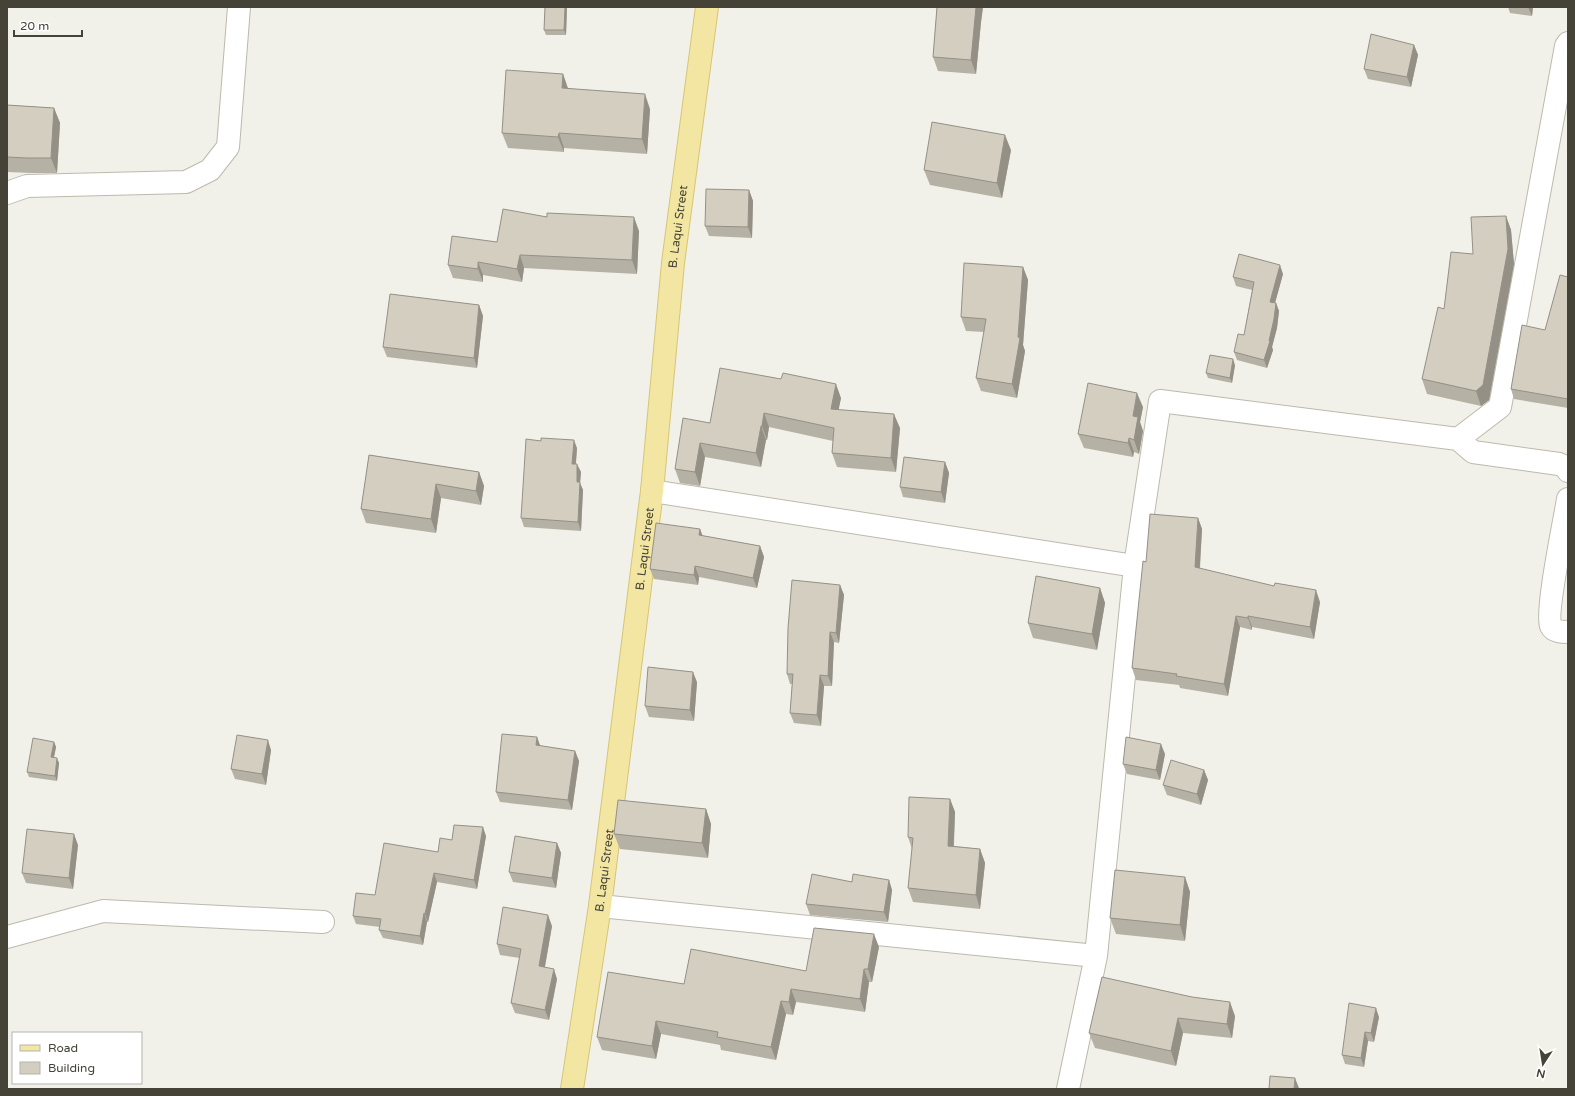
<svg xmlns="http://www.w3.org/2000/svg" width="1575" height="1096" viewBox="0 0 1575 1096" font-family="'Varela Round',sans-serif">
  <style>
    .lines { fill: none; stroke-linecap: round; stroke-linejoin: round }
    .minor-casing { stroke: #bdb9ad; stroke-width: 24 }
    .major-casing { stroke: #d6c574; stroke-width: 24 }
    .minor { stroke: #fff; stroke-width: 22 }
    .major { stroke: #f2e6a2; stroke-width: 22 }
    .wall { fill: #b5b1a5 }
    .shaded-wall { fill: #949086 }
    .building { fill: #d3cec0; stroke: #949086 }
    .labels { text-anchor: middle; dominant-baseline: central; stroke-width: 3.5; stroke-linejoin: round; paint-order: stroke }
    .street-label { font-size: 12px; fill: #454238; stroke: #fff }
  </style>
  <rect width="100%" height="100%" fill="#f2f1e9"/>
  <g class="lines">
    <g class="minor-casing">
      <path id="minor" d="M 7,193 L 27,186 L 186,182 L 210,170 L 228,147 L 239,7
        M 1458,439 L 1473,452 L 1559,464 L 1566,467 L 1568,471
        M 652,491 L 1135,566
        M 1568,499 C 1565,518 1545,614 1551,626 C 1554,632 1563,632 1568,632
        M 600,906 L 1096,956
        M 7,937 L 103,911 L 323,922
        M 1068,1089 L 1096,956 L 1135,566 L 1160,401 L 1458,439 L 1500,407 L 1566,46 L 1568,43"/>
    </g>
    <g class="major-casing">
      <g id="major">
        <path id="s1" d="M 572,1089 L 600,906 L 652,491 L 673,263 L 707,7"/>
      </g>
    </g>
    <use href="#minor" class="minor"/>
    <use href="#major" class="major"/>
  </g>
  <path class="wall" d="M 545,7 L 567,7 L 566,35 L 546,35 L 544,30 Z
    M 937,7 L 983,7 L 981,22 L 976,74 L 938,71 L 933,57 Z
    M 1508,7 L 1533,7 L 1532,16 L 1510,13 Z
    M 1414,45 L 1418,55 L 1411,87 L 1368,79 L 1364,69 Z
    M 563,74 L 568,88 L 650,109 L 647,154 L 564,148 L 564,152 L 508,148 L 502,133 Z
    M 7,105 L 54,108 L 60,123 L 57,173 L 32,173 L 7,172 Z
    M 1011,150 L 1002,198 L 930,185 L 924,170 Z
    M 749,190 L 753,201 L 752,238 L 709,236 L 705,226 Z
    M 1506,216 L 1511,230 L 1514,264 L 1489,400 L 1481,406 L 1427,394 L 1422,379 L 1473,254 Z
    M 547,217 L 639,231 L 637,274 L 524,268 L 522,282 L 483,275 L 483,282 L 453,278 L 448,265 L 497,242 Z
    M 1023,267 L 1028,280 L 1023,345 L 1025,351 L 1017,398 L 981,391 L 976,378 L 984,332 L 966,331 L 961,317 Z
    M 1283,274 L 1275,303 L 1276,303 L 1279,311 L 1277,328 L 1272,347 L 1273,350 L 1267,368 L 1237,360 L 1234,352 L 1244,335 L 1252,290 L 1236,286 L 1233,277 Z
    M 1568,277 L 1568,408 L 1514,399 L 1511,389 L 1545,330 Z
    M 479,305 L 483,316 L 477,368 L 387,357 L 383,347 Z
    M 1235,365 L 1232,383 L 1208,378 L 1206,373 Z
    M 841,398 L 838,410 L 900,428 L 896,472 L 837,467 L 832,453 L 833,441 L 769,427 L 767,440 L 766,440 L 761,467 L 705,457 L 700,486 L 680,483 L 675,469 L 710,423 Z
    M 1143,407 L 1140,422 L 1143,431 L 1139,454 L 1134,452 L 1133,457 L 1084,448 L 1078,434 Z
    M 577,448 L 576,464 L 581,472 L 580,483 L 583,490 L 581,531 L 524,527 L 521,518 Z
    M 369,455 L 479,472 L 484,486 L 481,505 L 441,498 L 436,533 L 366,523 L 361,509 Z
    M 945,462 L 949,473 L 945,503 L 903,497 L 900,487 Z
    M 1198,518 L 1202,529 L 1200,569 L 1320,602 L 1314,639 L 1252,627 L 1252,630 L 1240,627 L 1228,696 L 1180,688 L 1179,685 L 1136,680 L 1132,668 L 1146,562 Z
    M 700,529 L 702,536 L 760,546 L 764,557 L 757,588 L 699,577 L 698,585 L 654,579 L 650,569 Z
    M 840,585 L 844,595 L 839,643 L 834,642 L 832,686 L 824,686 L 821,726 L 794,723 L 790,713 L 792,684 L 790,684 L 787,674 Z
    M 1100,588 L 1105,603 L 1097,650 L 1033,638 L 1028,623 Z
    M 697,682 L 694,721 L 649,717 L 645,706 Z
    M 537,737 L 540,746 L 575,751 L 579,761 L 572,810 L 500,802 L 496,792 Z
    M 54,742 L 56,747 L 54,757 L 59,763 L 57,781 L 29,777 L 27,772 Z
    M 271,750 L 266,785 L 235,779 L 231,769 Z
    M 1165,754 L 1160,780 L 1127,774 L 1123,764 Z
    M 1204,770 L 1208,780 L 1201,805 L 1167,795 L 1163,785 Z
    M 950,799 L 955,812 L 954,846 L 980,849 L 985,863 L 980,909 L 913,902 L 908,888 L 912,849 L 908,837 Z
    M 706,809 L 711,824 L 708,858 L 620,849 L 614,834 Z
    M 486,836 L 477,889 L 437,882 L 428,922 L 427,922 L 423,945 L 383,938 L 379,930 L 380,927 L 356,924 L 353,916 L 375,895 L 438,852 L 452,840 Z
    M 557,843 L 561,853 L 556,888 L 513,882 L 509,872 Z
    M 78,845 L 73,889 L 26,883 L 22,873 Z
    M 1185,877 L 1190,892 L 1185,941 L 1116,934 L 1110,918 Z
    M 889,880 L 892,890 L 888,922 L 810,915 L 806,904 L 852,882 Z
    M 552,926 L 545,967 L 557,979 L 549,1020 L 515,1013 L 511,1003 L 520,958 L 500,955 L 497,944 Z
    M 879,947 L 872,982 L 869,982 L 865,1012 L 796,1002 L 793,1015 L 786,1014 L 776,1060 L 721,1050 L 720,1045 L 661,1034 L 656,1059 L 602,1050 L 597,1037 L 684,984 L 806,971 Z
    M 1102,977 L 1235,1016 L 1232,1038 L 1183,1033 L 1176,1066 L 1095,1048 L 1089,1033 Z
    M 1379,1017 L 1374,1042 L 1368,1041 L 1364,1067 L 1345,1064 L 1342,1055 Z"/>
  <path class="shaded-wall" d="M 565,7 L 567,7 L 566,35 L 564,30 Z
    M 976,7 L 983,7 L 981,22 L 976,74 L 971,60 Z
    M 1528,7 L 1533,7 L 1532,16 Z
    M 1414,45 L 1418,55 L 1411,87 L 1407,77 Z
    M 563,74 L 568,89 L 562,88 Z
    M 645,94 L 650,109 L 647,154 L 642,139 Z
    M 54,108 L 60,123 L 57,173 L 51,158 Z
    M 559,133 L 564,148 L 564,152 L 558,137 Z
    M 1005,135 L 1011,150 L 1002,198 L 997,183 Z
    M 749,190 L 753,201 L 752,238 L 748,227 Z
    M 1506,216 L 1511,230 L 1514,264 L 1489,400 L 1481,406 L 1476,391 Z
    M 634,217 L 639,231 L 637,274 L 632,260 Z
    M 520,255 L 524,268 L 522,282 L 517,269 Z
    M 478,262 L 483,275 L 483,282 L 478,269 Z
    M 1280,265 L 1283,274 L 1273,310 L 1270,302 Z
    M 1023,267 L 1028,280 L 1023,345 L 1025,351 L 1017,398 L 1012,384 L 1018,337 Z
    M 1276,303 L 1279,311 L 1277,328 L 1272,347 L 1273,350 L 1267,368 L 1264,360 L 1269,341 Z
    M 479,305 L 483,316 L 477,368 L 474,358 Z
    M 1233,359 L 1235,365 L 1232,383 L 1230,378 Z
    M 836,384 L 841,398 L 836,423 L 831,409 Z
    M 1137,393 L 1143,407 L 1140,422 L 1143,431 L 1139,454 L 1134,440 L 1133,416 Z
    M 764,413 L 769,427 L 767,440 L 762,426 Z
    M 894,414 L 900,428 L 896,472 L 891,458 Z
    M 761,426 L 766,440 L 761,467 L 756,453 Z
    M 1129,438 L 1134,452 L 1133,457 L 1128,443 Z
    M 574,440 L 577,448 L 575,472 L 572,464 Z
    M 700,443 L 705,457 L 700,486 L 695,472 Z
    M 945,462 L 949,473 L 945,503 L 941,492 Z
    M 577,464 L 581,472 L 580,483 L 583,490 L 581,531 L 578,522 L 577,482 Z
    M 479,472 L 484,486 L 481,505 L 476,491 Z
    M 436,484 L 441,498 L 436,533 L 431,519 Z
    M 1198,518 L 1202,529 L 1199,579 L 1195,567 Z
    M 700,529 L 704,539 L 699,535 Z
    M 760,546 L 764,557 L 757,588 L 753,578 Z
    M 695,566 L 699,577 L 698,585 L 694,575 Z
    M 840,585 L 844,595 L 839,643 L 836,633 Z
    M 1100,588 L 1105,603 L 1097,650 L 1092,634 Z
    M 1316,590 L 1320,602 L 1314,639 L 1310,627 Z
    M 1236,616 L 1240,627 L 1228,696 L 1224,684 Z
    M 1248,616 L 1252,627 L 1252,630 L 1248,618 Z
    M 830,632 L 834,642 L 832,686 L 828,676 Z
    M 693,672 L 697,682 L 694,721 L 690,710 Z
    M 820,675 L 824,686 L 821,726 L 817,715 Z
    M 537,737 L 541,748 L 536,745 Z
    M 268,740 L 271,750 L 266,785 L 262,774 Z
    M 54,742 L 56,747 L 53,762 L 51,757 Z
    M 1161,744 L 1165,754 L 1160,780 L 1156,770 Z
    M 575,751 L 579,761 L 572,810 L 568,800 Z
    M 57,758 L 59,763 L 57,781 L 55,776 Z
    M 1204,770 L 1208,780 L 1201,805 L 1197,794 Z
    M 950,799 L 955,812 L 953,859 L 948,846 Z
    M 706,809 L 711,824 L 708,858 L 702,843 Z
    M 483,827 L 486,836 L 477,889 L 474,880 Z
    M 74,834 L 78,845 L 73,889 L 69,878 Z
    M 557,843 L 561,853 L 556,888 L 552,878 Z
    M 980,849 L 985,863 L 980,909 L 976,895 Z
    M 434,873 L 437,882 L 428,922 L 425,914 Z
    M 1185,877 L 1190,892 L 1185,941 L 1180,925 Z
    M 889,880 L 892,890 L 888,922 L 884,912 Z
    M 424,913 L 427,922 L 423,945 L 420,936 Z
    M 548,915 L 552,926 L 543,977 L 539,966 Z
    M 874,934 L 879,947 L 872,982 L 868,969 Z
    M 554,969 L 557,979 L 549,1020 L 545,1010 Z
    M 864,969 L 869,982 L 865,1012 L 860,999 Z
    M 791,989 L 796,1002 L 793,1015 L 789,1002 Z
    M 781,1001 L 786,1014 L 776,1060 L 771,1047 Z
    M 1230,1002 L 1235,1016 L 1232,1038 L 1227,1024 Z
    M 1376,1008 L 1379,1017 L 1374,1042 L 1371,1033 Z
    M 1178,1018 L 1183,1033 L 1176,1066 L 1171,1051 Z
    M 656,1021 L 661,1034 L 656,1059 L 652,1046 Z
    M 1365,1032 L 1368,1041 L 1364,1067 L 1361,1058 Z
    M 1295,1078 L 1299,1088 L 1299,1089 L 1294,1089 Z"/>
  <path class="building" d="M 545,7 L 565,7 L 564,30 L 544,30 Z
    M 937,7 L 976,7 L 971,60 L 933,57 Z
    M 1371,34 L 1414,45 L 1407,77 L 1364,69 Z
    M 506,70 L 563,74 L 562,88 L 645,94 L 642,139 L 559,133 L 558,137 L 502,133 Z
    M 7,105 L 54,108 L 51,158 L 27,158 L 7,157 Z
    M 932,122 L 1005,135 L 997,183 L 924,170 Z
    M 706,189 L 749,190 L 748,227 L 705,226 Z
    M 503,209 L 547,217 L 547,213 L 634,217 L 632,260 L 520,255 L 517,269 L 478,262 L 478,269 L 448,265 L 452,236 L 497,242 Z
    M 1506,216 L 1508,249 L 1483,385 L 1476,391 L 1422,379 L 1438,307 L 1444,309 L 1451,252 L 1473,254 L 1471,217 Z
    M 1239,254 L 1280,265 L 1270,302 L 1276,303 L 1274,319 L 1269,341 L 1270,341 L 1264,360 L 1234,352 L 1238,334 L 1244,335 L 1254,282 L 1233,277 Z
    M 964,263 L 1023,267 L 1018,337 L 1020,338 L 1012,384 L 976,378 L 986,319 L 961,317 Z
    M 1560,275 L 1568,277 L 1568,399 L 1511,389 L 1522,325 L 1545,330 Z
    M 390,294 L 479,305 L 474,358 L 383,347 Z
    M 1210,355 L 1233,359 L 1230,378 L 1206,373 Z
    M 720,368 L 781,379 L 783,373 L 836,384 L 831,409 L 894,414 L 891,458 L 832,453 L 834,428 L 764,413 L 762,426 L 761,426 L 756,453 L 700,443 L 695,472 L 675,469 L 683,418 L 710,423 Z
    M 1088,383 L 1137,393 L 1133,416 L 1138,417 L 1134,440 L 1129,438 L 1128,443 L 1078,434 Z
    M 541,438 L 574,440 L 572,464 L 577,464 L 577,482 L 580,482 L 578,522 L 521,518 L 526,439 L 541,441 Z
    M 369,455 L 479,472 L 476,491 L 436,484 L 431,519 L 361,509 Z
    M 904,457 L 945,462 L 941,492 L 900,487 Z
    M 1150,514 L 1198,518 L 1195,567 L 1274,586 L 1275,583 L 1316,590 L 1310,627 L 1248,616 L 1248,618 L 1236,616 L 1224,684 L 1176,676 L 1177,674 L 1132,668 L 1143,561 L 1146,562 Z
    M 656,523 L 700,529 L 699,535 L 760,546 L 753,578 L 695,566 L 694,575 L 650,569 Z
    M 1036,576 L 1100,588 L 1092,634 L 1028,623 Z
    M 792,580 L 840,585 L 836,633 L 830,632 L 828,676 L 820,675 L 817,715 L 790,713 L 793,674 L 787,674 L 788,628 Z
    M 648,667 L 693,672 L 690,710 L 645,706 Z
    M 502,734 L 537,737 L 536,745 L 575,751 L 568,800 L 496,792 Z
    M 237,735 L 268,740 L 262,774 L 231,769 Z
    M 1126,737 L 1161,744 L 1156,770 L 1123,764 Z
    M 33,738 L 54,742 L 51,757 L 57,758 L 55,776 L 27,772 Z
    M 1171,760 L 1204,770 L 1197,794 L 1163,785 Z
    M 909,797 L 950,799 L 948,846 L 980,849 L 976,895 L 908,888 L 913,838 L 908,837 Z
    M 618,800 L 706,809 L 702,843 L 614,834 Z
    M 454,825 L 483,827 L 474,880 L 434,873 L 425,914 L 424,913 L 420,936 L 379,930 L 381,919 L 353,916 L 356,893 L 375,895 L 384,843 L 438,852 L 440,838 L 452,840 Z
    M 27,829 L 74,834 L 69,878 L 22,873 Z
    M 515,836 L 557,843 L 552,878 L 509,872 Z
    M 1115,870 L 1185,877 L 1180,925 L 1110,918 Z
    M 812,874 L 852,882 L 853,874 L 889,880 L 884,912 L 806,904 Z
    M 503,907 L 548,915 L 539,966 L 554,969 L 545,1010 L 511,1003 L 521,949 L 497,944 Z
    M 814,928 L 874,934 L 868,969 L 864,969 L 860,999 L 791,989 L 789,1002 L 781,1001 L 771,1047 L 717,1037 L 718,1032 L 656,1021 L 652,1046 L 597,1037 L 608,972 L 684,984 L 691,949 L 806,971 Z
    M 1102,977 L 1192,997 L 1230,1002 L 1227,1024 L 1178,1018 L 1171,1051 L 1089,1033 Z
    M 1349,1003 L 1376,1008 L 1371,1033 L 1365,1032 L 1361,1058 L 1342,1055 Z
    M 1270,1076 L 1295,1078 L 1294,1089 L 1269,1089 Z"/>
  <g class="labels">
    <g class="street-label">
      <text stroke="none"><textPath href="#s1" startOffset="869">B. Laqui Street</textPath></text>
      <text stroke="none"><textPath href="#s1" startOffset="545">B. Laqui Street</textPath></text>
      <text stroke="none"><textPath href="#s1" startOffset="221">B. Laqui Street</textPath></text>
    </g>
  </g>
  <rect width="1575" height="1096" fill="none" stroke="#454238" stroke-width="16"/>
  <rect x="12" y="1032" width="130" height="52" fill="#ffffff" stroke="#b5b3af"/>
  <rect x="20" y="1045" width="20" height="6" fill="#f2e6a2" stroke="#b5b3af"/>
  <text x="48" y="1052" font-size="12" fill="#454238">Road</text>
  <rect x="20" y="1062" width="20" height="12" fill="#d3cec0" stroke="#b5b3af"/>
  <text x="48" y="1072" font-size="12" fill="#454238">Building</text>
  <g transform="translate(1543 1064) rotate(192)" stroke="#ffffff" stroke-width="3" paint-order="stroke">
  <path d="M0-3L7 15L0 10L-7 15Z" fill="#454238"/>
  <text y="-6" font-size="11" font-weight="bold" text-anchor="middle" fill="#454238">N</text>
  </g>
  <path d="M14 30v6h68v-6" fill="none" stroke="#454238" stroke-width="2"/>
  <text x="20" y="30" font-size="12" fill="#454238" stroke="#ffffff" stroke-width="3" paint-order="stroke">20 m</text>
</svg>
